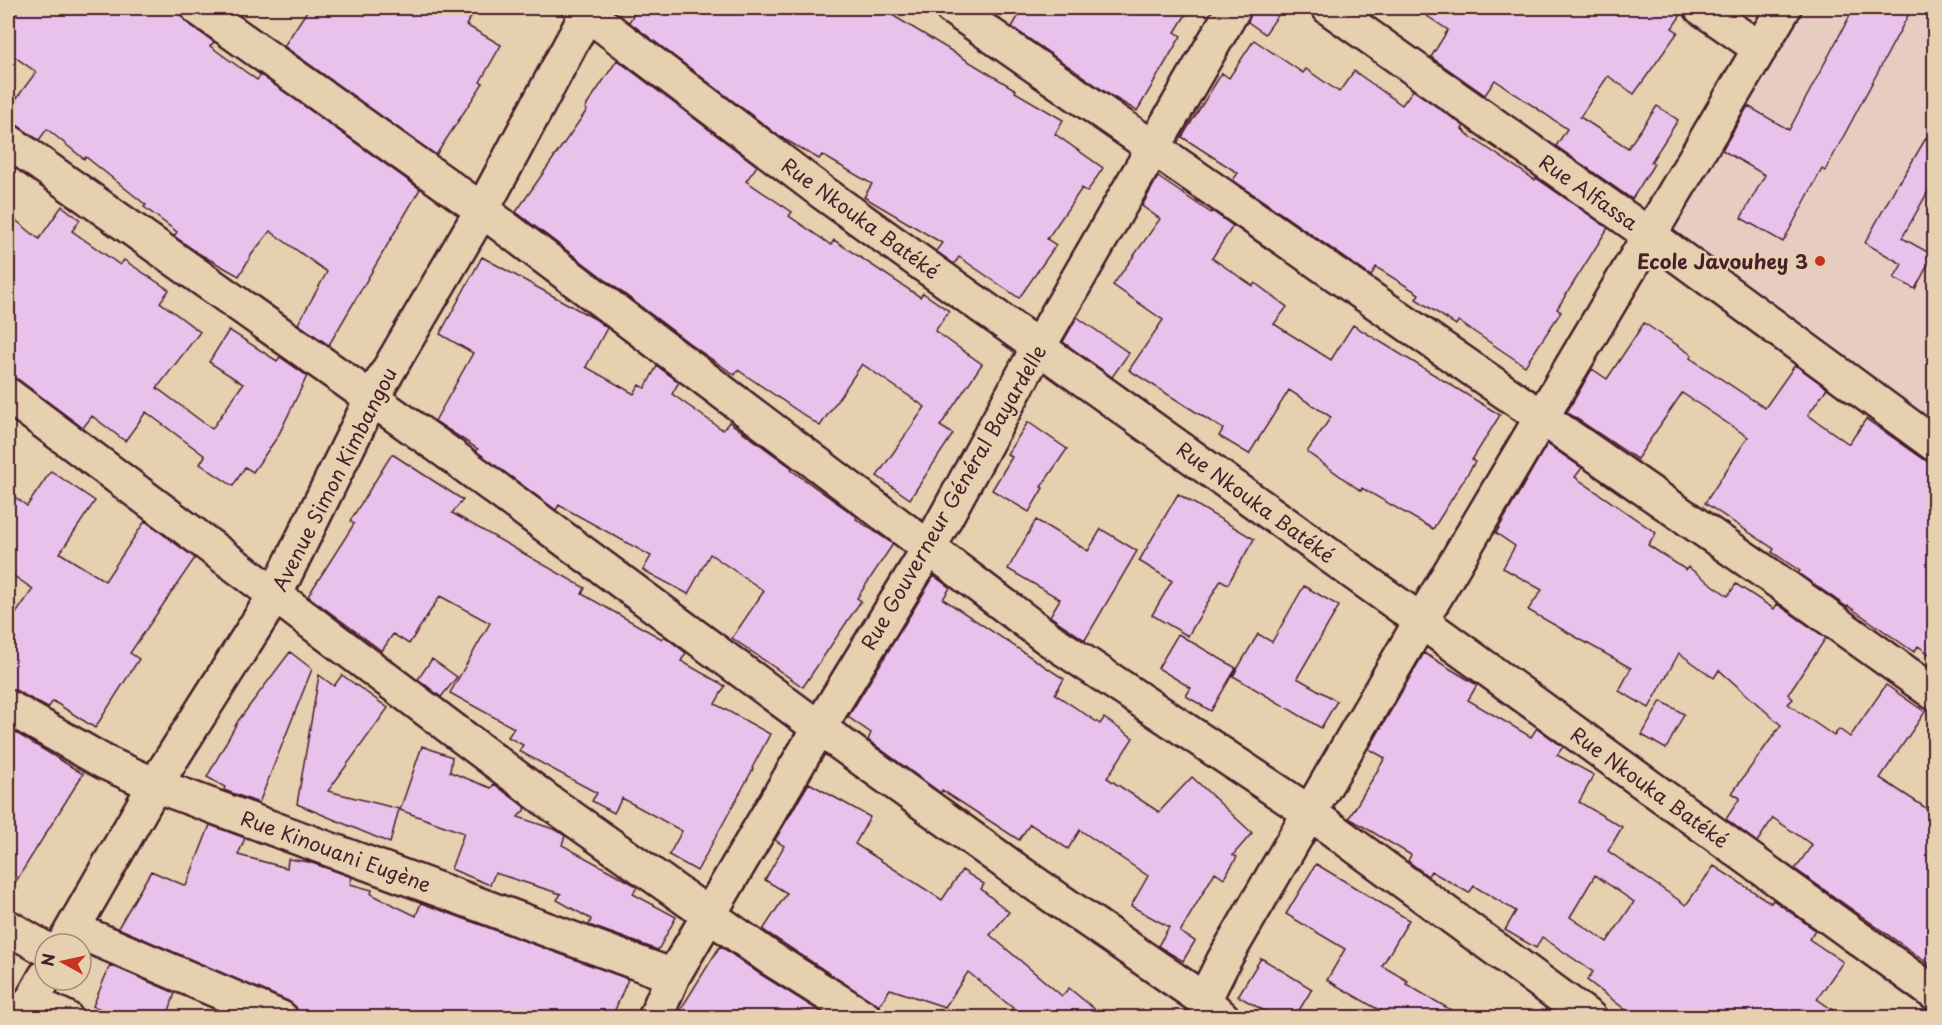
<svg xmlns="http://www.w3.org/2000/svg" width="1942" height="1025" viewBox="0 0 1942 1025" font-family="'Playpen Sans',sans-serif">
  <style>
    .built { fill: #e6ccc1 }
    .building { fill: #e9c2eb; stroke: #4a1f2b; stroke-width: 1.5; fill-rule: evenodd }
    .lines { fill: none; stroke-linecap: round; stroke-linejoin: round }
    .street-casing { stroke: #4a1f2b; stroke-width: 38 }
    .secondary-casing { stroke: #4a1f2b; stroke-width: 38 }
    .street { stroke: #e5d0af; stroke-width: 33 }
    .secondary { stroke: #e5d0af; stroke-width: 33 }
    .poi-dot { fill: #c8321e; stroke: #e5d0af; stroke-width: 2 }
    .labels { text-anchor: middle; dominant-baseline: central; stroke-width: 4.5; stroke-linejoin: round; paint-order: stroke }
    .street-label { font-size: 20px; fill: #4a1f2b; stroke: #e5d0af }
    .poi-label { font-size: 20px; font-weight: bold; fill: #4a1f2b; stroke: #e5d0af; text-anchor: end }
  </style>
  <rect width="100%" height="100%" fill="#e5d0af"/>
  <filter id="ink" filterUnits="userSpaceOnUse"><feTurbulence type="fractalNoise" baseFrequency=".0167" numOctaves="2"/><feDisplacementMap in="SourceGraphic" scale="12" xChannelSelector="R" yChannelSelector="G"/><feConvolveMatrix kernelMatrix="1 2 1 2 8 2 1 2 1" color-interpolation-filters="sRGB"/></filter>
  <g filter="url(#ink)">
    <path class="built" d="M 1801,8 L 1934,8 L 1934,423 L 1666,233 Z"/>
    <path class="building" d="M 20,8 L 179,8 L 181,16 L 187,23 L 214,42 L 210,46 L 257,80 L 261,75 L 420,189 L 329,345 L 298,324 L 327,272 L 270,231 L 252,254 L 239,276 L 198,253 L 174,236 L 177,232 L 144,207 L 146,205 L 86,157 L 84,159 L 47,129 L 39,140 L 8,119 L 8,110 L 36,72 L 8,52 L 8,24 Z
      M 309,8 L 477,8 L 466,25 L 501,45 L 480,82 L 483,83 L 436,155 L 284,46 Z
      M 638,8 L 896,8 L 892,15 L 1016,90 L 1015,92 L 1063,120 L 1055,134 L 1103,168 L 1087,192 L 1082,188 L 1047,239 L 1056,245 L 1019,298 L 959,257 L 954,264 L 936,251 L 942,243 L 864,197 L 872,184 L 822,155 L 819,159 L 779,136 L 629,22 Z
      M 1023,8 L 1190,8 L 1175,32 L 1181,36 L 1137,111 L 1110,95 L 1012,27 Z
      M 1253,8 L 1283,8 L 1265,34 L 1248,22 Z
      M 1415,8 L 1682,8 L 1683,12 L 1672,28 L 1678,32 L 1634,94 L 1608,76 L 1580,117 L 1628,148 L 1657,106 L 1678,120 L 1651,162 L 1654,164 L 1632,199 L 1556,146 L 1567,129 L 1495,80 L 1485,95 L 1431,57 L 1448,30 Z
      M 1854,8 L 1912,8 L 1825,171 L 1822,169 L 1783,242 L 1741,218 L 1765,175 L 1722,150 L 1748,106 L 1789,130 Z
      M 1254,40 L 1303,73 L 1306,69 L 1339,92 L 1354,71 L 1402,105 L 1413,90 L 1464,126 L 1462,129 L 1471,137 L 1535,180 L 1536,178 L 1608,228 L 1557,309 L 1561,312 L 1525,366 L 1458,321 L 1456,325 L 1416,299 L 1419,294 L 1376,267 L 1371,276 L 1233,180 L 1238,173 L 1182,137 L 1222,73 L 1229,78 Z
      M 617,60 L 757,166 L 746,181 L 792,212 L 789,216 L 831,245 L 834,240 L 920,297 L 923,293 L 949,311 L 935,331 L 982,364 L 940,426 L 953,434 L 910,499 L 877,476 L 925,407 L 862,364 L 820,426 L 738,370 L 735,375 L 697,349 L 516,212 L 587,110 L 585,108 Z
      M 1935,123 L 1935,179 L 1902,238 L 1933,255 L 1915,289 L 1894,278 L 1902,264 L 1865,243 L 1899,181 L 1900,182 Z
      M 1158,177 L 1211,213 L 1212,211 L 1233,226 L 1212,258 L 1253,286 L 1255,283 L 1287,307 L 1274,324 L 1331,360 L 1353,325 L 1500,415 L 1472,460 L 1475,462 L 1433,529 L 1362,488 L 1361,491 L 1307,452 L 1331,417 L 1289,390 L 1249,454 L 1219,436 L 1223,429 L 1129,370 L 1163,320 L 1113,285 L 1160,219 L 1142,206 Z
      M 62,206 L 80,220 L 72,231 L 120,265 L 124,260 L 169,290 L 160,302 L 200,332 L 157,388 L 212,429 L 243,384 L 209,362 L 229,330 L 277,361 L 280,357 L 307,376 L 278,436 L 253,472 L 245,467 L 233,486 L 200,464 L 205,456 L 146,412 L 125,441 L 92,416 L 83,428 L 19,380 L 8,377 L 8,214 L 39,239 Z
      M 482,257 L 595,319 L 607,328 L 586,367 L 634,394 L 639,385 L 645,388 L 657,366 L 679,382 L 672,394 L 723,430 L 729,422 L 792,468 L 791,470 L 857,517 L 856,519 L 893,544 L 857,598 L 861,601 L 803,687 L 732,638 L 764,591 L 710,554 L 688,594 L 643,570 L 651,556 L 559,505 L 556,510 L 476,451 L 478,449 L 435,421 L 473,353 L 440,334 Z
      M 1077,317 L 1129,353 L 1112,377 L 1063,342 Z
      M 1644,323 L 1692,355 L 1690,358 L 1765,408 L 1795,365 L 1827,388 L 1808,415 L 1849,444 L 1866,419 L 1935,467 L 1935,658 L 1918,646 L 1914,652 L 1848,606 L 1847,607 L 1798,573 L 1800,571 L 1772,552 L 1774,549 L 1705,503 L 1748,437 L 1682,393 L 1637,459 L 1567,412 L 1592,369 L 1607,379 Z
      M 1028,422 L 1067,449 L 1041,487 L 1043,488 L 1029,512 L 992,490 L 1012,457 L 1007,454 Z
      M 1547,444 L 1582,468 L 1575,477 L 1656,533 L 1648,545 L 1686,570 L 1688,567 L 1728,596 L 1736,584 L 1774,609 L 1777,604 L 1826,638 L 1788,694 L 1793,699 L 1788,704 L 1834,736 L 1839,729 L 1850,737 L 1886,685 L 1925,712 L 1880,778 L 1935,814 L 1935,968 L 1795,869 L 1812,845 L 1773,818 L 1757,842 L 1726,819 L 1740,798 L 1732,793 L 1781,725 L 1719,670 L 1714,678 L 1679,653 L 1649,708 L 1619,691 L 1631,668 L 1528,610 L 1542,590 L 1503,568 L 1515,546 L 1496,533 Z
      M 392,454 L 463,500 L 452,513 L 585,588 L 582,594 L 662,639 L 664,636 L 686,653 L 681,661 L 725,686 L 715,704 L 770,734 L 752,768 L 753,769 L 697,871 L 669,855 L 682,831 L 622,798 L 614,813 L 592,801 L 597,793 L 519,751 L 523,745 L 508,737 L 514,728 L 450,693 L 490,623 L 440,596 L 409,644 L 393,634 L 382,651 L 308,596 L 354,524 L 350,521 Z
      M 51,471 L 95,501 L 60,553 L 105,581 L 145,521 L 195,558 L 130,653 L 139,659 L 95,728 L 53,701 L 48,708 L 17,691 L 8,688 L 8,625 L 33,589 L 8,572 L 8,492 L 27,506 Z
      M 1178,494 L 1254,539 L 1228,584 L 1221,580 L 1188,636 L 1152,615 L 1172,581 L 1139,561 Z
      M 1036,520 L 1088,551 L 1101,529 L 1137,551 L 1085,640 L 1050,616 L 1060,599 L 1008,569 Z
      M 934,576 L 950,588 L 943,599 L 1064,679 L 1055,694 L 1100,724 L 1104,718 L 1133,738 L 1107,778 L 1159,812 L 1192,777 L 1252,833 L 1233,855 L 1237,857 L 1224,878 L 1215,872 L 1180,932 L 1195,941 L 1183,961 L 1158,946 L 1169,927 L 1131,906 L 1148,876 L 1080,830 L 1068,849 L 1030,824 L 1019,840 L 942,790 L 941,793 L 868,740 L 871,733 L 848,717 Z
      M 1304,586 L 1339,606 L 1297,678 L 1337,701 L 1321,728 L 1233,676 L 1258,634 L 1272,642 Z
      M 1178,634 L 1236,668 L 1211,711 L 1186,696 L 1191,688 L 1158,668 Z
      M 290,652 L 312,669 L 259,803 L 224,790 L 225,787 L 207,777 L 238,721 Z
      M 1424,653 L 1477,685 L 1468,700 L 1531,737 L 1537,728 L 1563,747 L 1557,755 L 1594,775 L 1579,802 L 1622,827 L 1608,851 L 1686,905 L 1714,866 L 1771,903 L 1773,900 L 1815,930 L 1809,939 L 1843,962 L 1817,999 L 1843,1017 L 1635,1017 L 1587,980 L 1593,972 L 1542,937 L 1536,948 L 1505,930 L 1516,911 L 1474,886 L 1469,893 L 1431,871 L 1428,876 L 1408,861 L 1411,855 L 1349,818 L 1385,758 L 1369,749 ZM 1595,875 L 1634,902 L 1607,942 L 1570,917 Z
      M 432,659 L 457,677 L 441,697 L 418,679 Z
      M 319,675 L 334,686 L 342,675 L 388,708 L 328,791 L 399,809 L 390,843 L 297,804 Z
      M 1661,701 L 1684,714 L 1666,749 L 1642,735 Z
      M 8,728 L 83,774 L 8,894 Z
      M 422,746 L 452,757 L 450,772 L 491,788 L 494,784 L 526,808 L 518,817 L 556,830 L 565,836 L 562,845 L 633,884 L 637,887 L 633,894 L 676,917 L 658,950 L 589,925 L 591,919 L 557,900 L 561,894 L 495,873 L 490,885 L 451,869 L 464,833 L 400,810 Z
      M 809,783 L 870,817 L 855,844 L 942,900 L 962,870 L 984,884 L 981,889 L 1009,912 L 990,935 L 1062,996 L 1069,988 L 1104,1017 L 1005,1017 L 1013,1008 L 968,972 L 945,1007 L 890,989 L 879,1006 L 763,930 L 787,893 L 765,880 L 784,846 L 775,840 Z
      M 210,825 L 245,838 L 238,855 L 287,868 L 288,859 L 309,862 L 352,877 L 350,884 L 372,890 L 371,894 L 416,916 L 421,903 L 628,979 L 612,1017 L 299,1017 L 296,1007 L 288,1001 L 118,928 L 151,871 L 186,886 Z
      M 1316,864 L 1409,920 L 1382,966 L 1408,981 L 1406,984 L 1463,1017 L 1391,1017 L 1327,980 L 1345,949 L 1286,914 Z
      M 720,946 L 760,974 L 829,1017 L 676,1017 Z
      M 1261,958 L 1312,989 L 1295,1017 L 1275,1017 L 1238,996 Z
      M 110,965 L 175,993 L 167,1017 L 120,1017 L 93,1006 Z"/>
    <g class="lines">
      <g class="street-casing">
        <path id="street" d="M 198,8 L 482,210 L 1049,639 L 1310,813 L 1590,1018
          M 580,8 L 822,192 L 1421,621 L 1934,993
          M 952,8 L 1786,587 L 1934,693
          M 1329,8 L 1648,234 L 1934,444
          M 1701,8 L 1760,49
          M 8,141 L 444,450 L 819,728 L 1034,883 L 1204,1000 L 1223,1018
          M 8,395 L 275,595 L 545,799 L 770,958 L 865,1018
          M 8,707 L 104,762 L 155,785 L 673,976
          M 8,927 L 45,949
          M 73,929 L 281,1018
          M 31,1001 L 66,1018
          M 655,1018 L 673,976 L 819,728 L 929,548 L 1039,346 L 1234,8
          M 1207,1018 L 1204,1000 L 1224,960 L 1421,621 L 1784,8"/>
      </g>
      <g class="secondary-casing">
        <path id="secondary" d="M 64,944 L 155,785 L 275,595 L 371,400 L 482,210 L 590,8
          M 22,1018 L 45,977"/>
      </g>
      <use href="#street" class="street"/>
      <use href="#secondary" class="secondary"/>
    </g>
  </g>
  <circle class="poi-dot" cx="1820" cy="261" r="6"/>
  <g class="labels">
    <g class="street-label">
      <text transform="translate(1589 192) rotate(35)">Rue Alfassa</text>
      <text transform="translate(861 218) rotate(36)">Rue Nkouka Batéké</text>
      <text transform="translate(334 479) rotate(-63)">Avenue Simon Kimbangou</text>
      <text transform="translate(953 497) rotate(-60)">Rue Gouverneur Général Bayardelle</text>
      <text transform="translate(1256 502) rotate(36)">Rue Nkouka Batéké</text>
      <text transform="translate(1650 787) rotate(36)">Rue Nkouka Batéké</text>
      <text transform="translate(336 851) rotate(20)">Rue Kinouani Eugène</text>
    </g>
    <g class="poi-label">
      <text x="1808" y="261">Ecole Javouhey 3</text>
    </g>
  </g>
  <rect width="1942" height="1025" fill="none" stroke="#e5d0af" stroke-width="30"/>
  <rect x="15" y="15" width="1912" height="995" fill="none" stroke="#4a1f2b" stroke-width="2" filter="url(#ink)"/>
  <g transform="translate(63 962) rotate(278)"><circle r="28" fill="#e5d0af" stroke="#a7897a" stroke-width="1.5"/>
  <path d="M0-4.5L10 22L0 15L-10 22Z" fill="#c8321e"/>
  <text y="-9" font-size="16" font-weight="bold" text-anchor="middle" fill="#4a1f2b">N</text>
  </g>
</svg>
